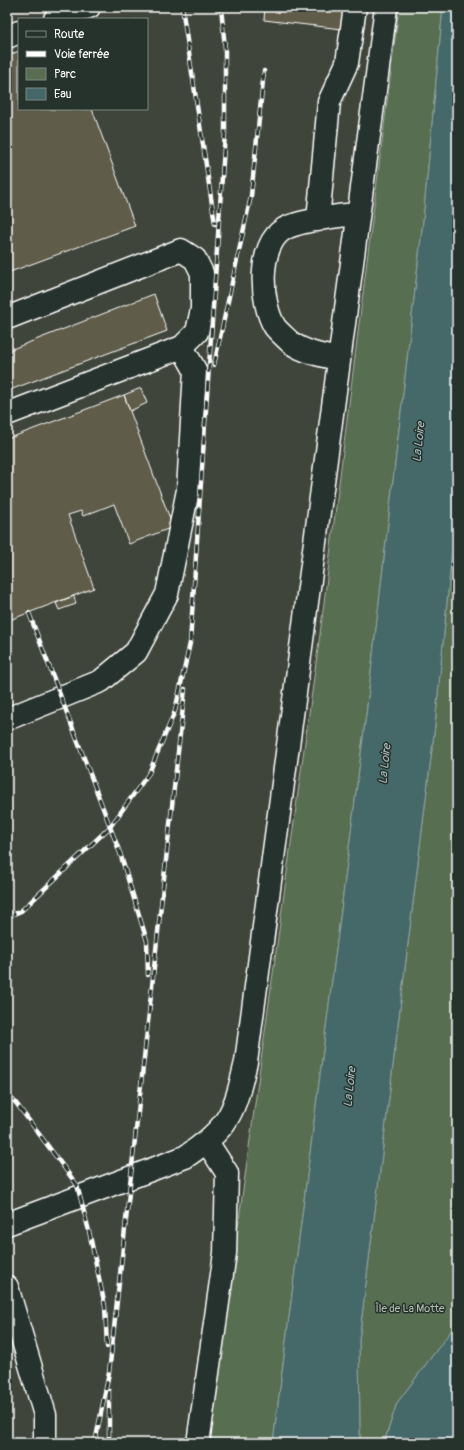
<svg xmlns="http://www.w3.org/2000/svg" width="464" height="1450" viewBox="0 0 464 1450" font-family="Pangolin,sans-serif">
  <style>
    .built { fill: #3f453a; fill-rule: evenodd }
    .green { fill: #596e51; stroke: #acb6a8 }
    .water { fill: #446869; stroke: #8fa4a5 }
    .building { fill: #5f5d4a; stroke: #fff }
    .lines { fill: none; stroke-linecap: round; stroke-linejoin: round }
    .minor-casing { stroke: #fff; stroke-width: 25 }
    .minor { stroke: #26332d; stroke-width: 22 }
    .rail-casing { stroke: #fff; stroke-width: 4.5 }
    .rail { stroke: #26332d; stroke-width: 3; stroke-dasharray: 9; stroke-linecap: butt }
    .labels { text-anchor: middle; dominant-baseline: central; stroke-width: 3; stroke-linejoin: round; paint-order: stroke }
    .park-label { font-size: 11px; fill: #b4beb1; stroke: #26332d }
    .water-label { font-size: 12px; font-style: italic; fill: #abbbbc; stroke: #26332d }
  </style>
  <rect width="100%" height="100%" fill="#313b33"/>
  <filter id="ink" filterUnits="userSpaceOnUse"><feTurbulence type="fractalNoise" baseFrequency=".025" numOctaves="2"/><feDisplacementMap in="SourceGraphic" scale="8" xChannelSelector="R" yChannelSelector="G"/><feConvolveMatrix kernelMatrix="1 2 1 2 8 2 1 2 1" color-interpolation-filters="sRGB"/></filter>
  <g filter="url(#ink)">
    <path class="built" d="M 7,7 L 399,7 L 320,634 L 208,1443 L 7,1443 ZM 19,19 L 147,19 L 147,109 L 19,109 Z"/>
    <path class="green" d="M 399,7 L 443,7 L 423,221 L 367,707 L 273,1443 L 208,1443 L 320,634 Z
      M 457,499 L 457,1323 L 397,1403 L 384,1443 L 360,1443 L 359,1340 L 435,725 Z"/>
    <path class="water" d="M 443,7 L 457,7 L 457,499 L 435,725 L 359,1340 L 360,1443 L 273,1443 L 367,707 L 423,221 Z
      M 457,1323 L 457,1443 L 384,1443 L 397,1403 Z"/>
    <path class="building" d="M 265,7 L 344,7 L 342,29 L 264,20 Z
      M 19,51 L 19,109 L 92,109 L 135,226 L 7,273 L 7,56 Z
      M 154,294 L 167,331 L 7,391 L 7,351 Z
      M 141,388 L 147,403 L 130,411 L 124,395 Z
      M 124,395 L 173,527 L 129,544 L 114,504 L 83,516 L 81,511 L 68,515 L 94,588 L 7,621 L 7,439 Z
      M 74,596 L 76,604 L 59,610 L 56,603 Z"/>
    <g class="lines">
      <g class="minor-casing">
        <path id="minor" d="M 55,19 L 89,7
          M 7,37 L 19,32
          M 318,220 L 329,102 L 347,63 L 355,7
          M 7,318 L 181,250 L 195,259 L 202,273 L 202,309 L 197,332 L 182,347
          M 339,359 C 324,356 303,352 290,342 C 286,338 279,332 275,327 C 260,303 257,245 284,229 C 298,221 341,215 358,214
          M 7,414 L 182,347 L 195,370 L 188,490 L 167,594 L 136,652 L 101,681 L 7,719
          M 7,1224 L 185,1157 C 230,1127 234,1113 246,1062 L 386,7
          M 7,1287 L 45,1415 L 45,1443
          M 198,1443 L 225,1253 L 227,1173 L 207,1142"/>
      </g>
      <use href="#minor" class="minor"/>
      <g class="rail-casing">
        <path id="rail" d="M 182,7 L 215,224
          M 214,365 L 251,196 L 264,71
          M 29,613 L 120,853 L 147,941 L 148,975
          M 7,917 L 21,911 L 110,827 L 149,773 L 175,711 L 190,643 L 225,133 L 225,48 L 221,7
          M 7,1094 L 16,1103 L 77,1185 L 89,1231 L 105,1306 L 107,1347
          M 109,1391 L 109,1443
          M 95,1443 L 109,1373 L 185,689"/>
      </g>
      <use href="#rail" class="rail"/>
    </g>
  </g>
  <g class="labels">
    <g class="park-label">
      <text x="410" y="1308">Île de La Motte</text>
    </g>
    <g class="water-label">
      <text transform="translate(419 442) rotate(-84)">La Loire</text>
      <text transform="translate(385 764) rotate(-84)">La Loire</text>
      <text transform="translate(350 1087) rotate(-84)">La Loire</text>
    </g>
  </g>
  <rect width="464" height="1450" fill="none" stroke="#26332d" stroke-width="24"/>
  <rect x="12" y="12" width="440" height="1426" fill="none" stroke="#fff" stroke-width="1.5" filter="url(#ink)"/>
  <rect x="18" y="18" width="130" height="92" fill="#26332d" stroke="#7d8581"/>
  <rect x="26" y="31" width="20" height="6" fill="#26332d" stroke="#7d8581"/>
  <text x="54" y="38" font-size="12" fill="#ffffff">Route</text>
  <rect x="26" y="51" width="20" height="6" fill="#ffffff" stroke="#7d8581"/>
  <text x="54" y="58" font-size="12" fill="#ffffff">Voie ferrée</text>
  <rect x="26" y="68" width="20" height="12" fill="#596e51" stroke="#7d8581"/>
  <text x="54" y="78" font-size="12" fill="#ffffff">Parc</text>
  <rect x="26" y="88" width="20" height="12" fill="#446869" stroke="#7d8581"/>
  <text x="54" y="98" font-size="12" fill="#ffffff">Eau</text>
</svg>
